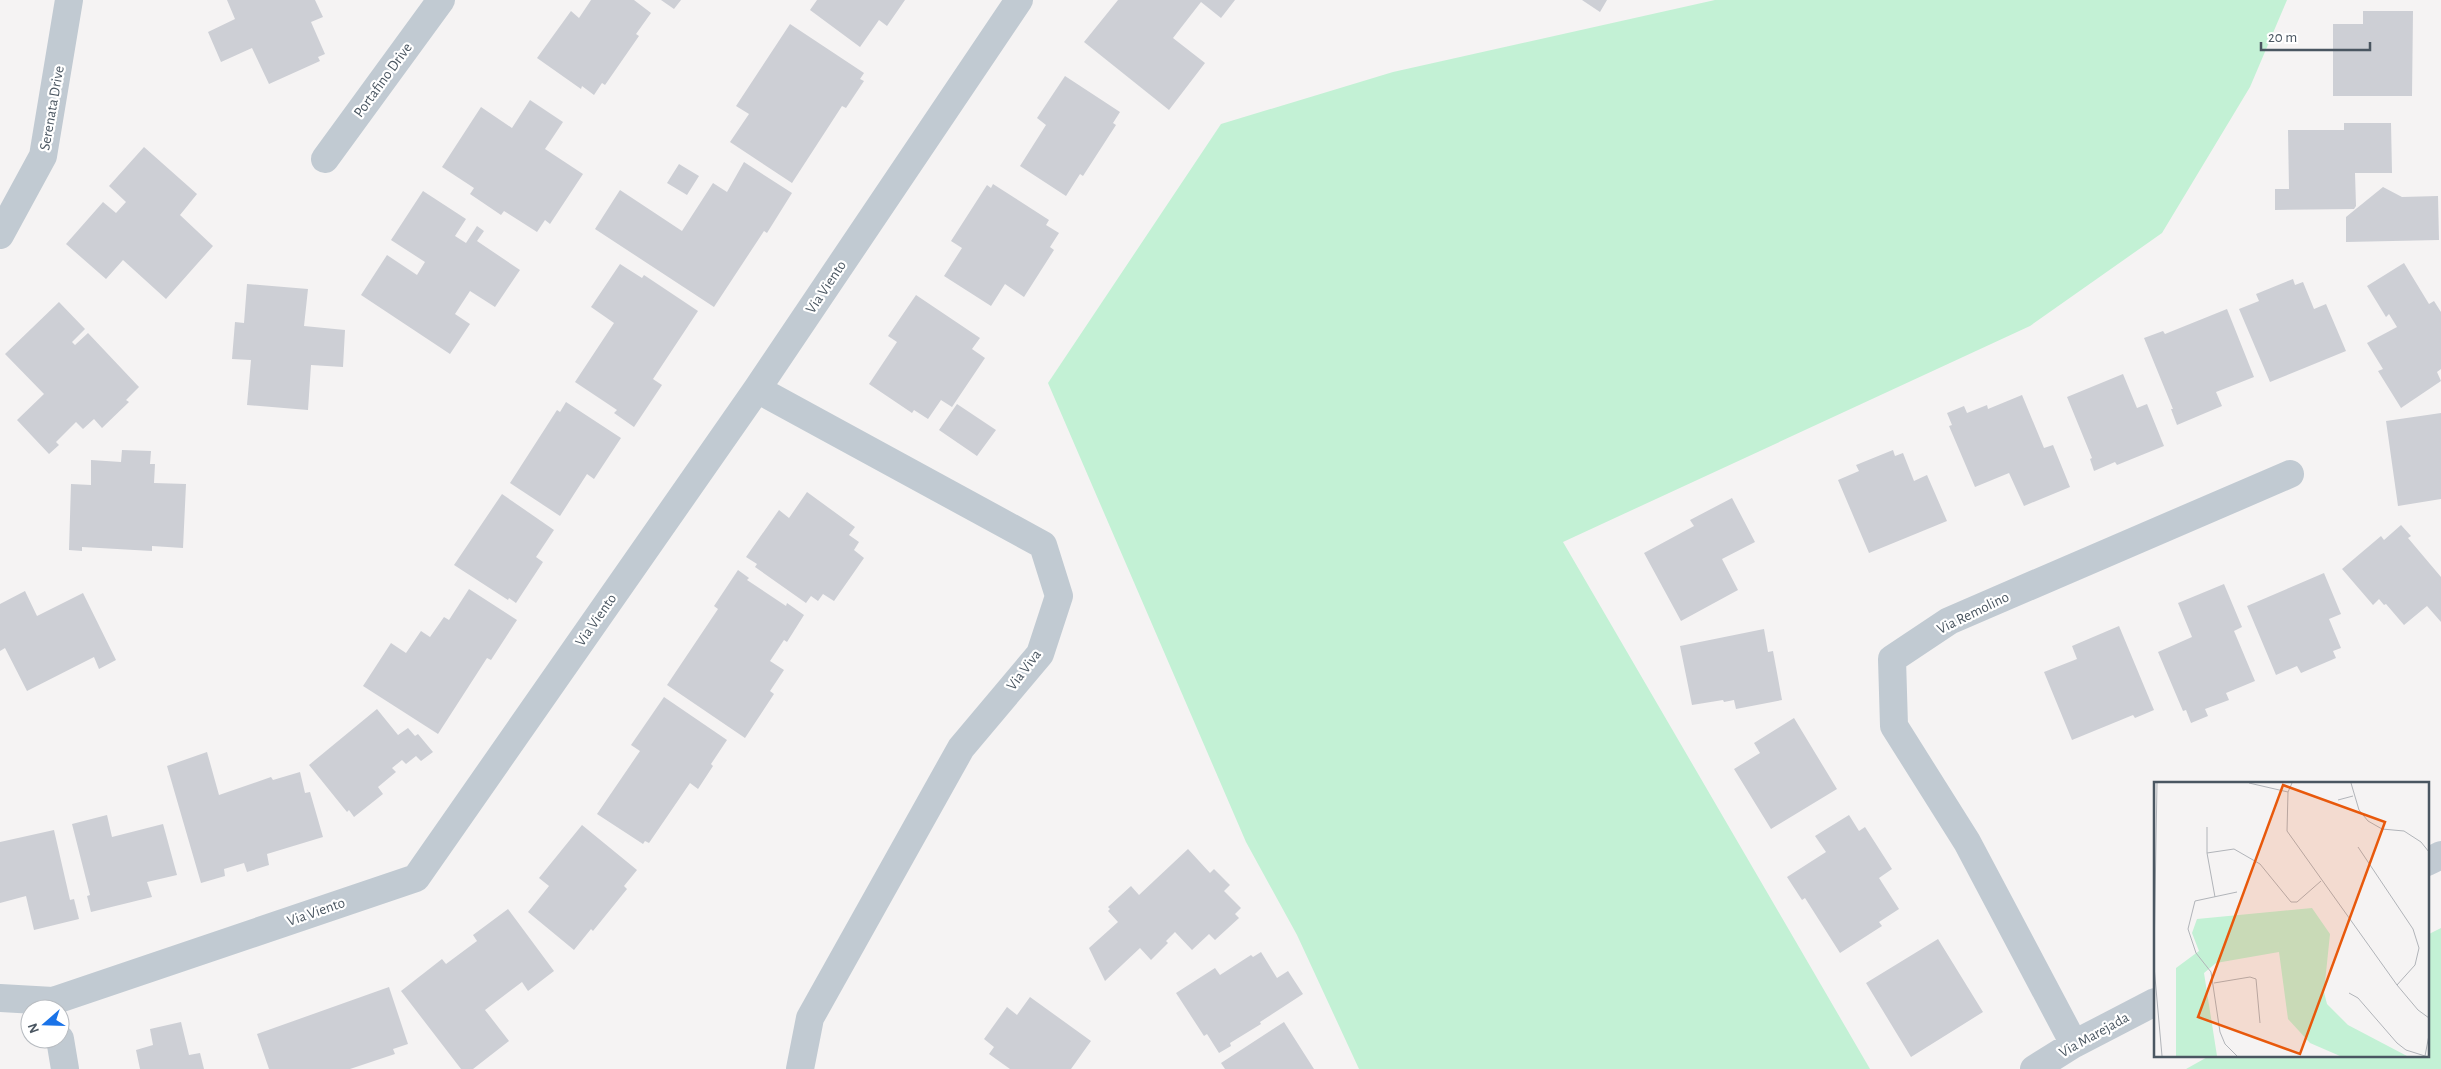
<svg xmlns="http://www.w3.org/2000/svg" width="2441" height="1069" viewBox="0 0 2441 1069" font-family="'Alegreya Sans',sans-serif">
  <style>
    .green { fill: #c3f1d5 }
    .building { fill: #cdcfd5 }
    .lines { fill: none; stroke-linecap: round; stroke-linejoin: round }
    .street { stroke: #c1cad2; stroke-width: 28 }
    .labels { text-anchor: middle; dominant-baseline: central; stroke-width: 4.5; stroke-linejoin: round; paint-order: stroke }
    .street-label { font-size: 15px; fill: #4a5661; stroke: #fff }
    .inset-road { fill: none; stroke: #b1b4b9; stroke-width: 1 }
    .view { fill: #e8590c; fill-opacity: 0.15; stroke: #e8590c; stroke-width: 2.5 }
    .inset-edge { fill: none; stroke: #4a5661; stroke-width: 2.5 }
  </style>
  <rect width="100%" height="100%" fill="#f5f3f3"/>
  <path class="green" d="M 1715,0 L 2287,0 L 2250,87 L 2162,233 L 2030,326 L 1563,542 L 1870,1069 L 1359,1069 L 1297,935 L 1246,842 L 1048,383 L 1221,124 L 1393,72 Z
    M 2441,928 L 2441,1069 L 2186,1069 L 2211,1055 L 2427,1055 L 2427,935 Z"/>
  <path class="building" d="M 227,0 L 315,0 L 323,17 L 311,22 L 325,54 L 318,57 L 320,61 L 269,84 L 252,48 L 221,62 L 208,32 L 235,19 Z
    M 591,0 L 634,0 L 651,13 L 636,34 L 639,36 L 605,85 L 602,83 L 594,95 L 582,86 L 581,89 L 537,58 L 571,11 L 579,18 Z
    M 661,0 L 681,0 L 674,9 Z
    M 817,0 L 905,0 L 887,26 L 879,20 L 860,47 L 810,10 Z
    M 1118,0 L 1235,0 L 1221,18 L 1201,2 L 1173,38 L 1205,63 L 1169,110 L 1084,42 Z
    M 1582,0 L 1607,0 L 1600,12 Z
    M 2363,11 L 2413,11 L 2412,96 L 2333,96 L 2333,24 L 2363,24 Z
    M 790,24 L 864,73 L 860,79 L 864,81 L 846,108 L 842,106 L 792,183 L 730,142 L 749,114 L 736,106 Z
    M 1065,76 L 1120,112 L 1113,123 L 1116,125 L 1083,176 L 1080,174 L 1066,196 L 1020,166 L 1046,125 L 1037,118 Z
    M 530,100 L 563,122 L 545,149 L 583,174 L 550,224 L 545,220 L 537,232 L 504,211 L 501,215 L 470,194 L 474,188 L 442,167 L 481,107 L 512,128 Z
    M 2344,123 L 2391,123 L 2392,173 L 2355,173 L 2356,206 L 2354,209 L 2275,210 L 2275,189 L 2289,189 L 2288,130 L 2344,130 Z
    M 144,147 L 197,194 L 180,215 L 213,246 L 166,299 L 123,260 L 106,279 L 66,244 L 103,202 L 116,213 L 126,202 L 109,186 Z
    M 744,162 L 792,193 L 767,233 L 764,231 L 714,307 L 595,229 L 620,190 L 682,231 L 713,183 L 727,192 Z
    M 679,164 L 699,176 L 687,195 L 667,183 Z
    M 993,184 L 1049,220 L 1046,225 L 1059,233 L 1050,247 L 1054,250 L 1024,297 L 1005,284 L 991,306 L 944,276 L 962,248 L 951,241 L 987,185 L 991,188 Z
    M 2383,187 L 2402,197 L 2438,196 L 2439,240 L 2346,242 L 2346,217 Z
    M 423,191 L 466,219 L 455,236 L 466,243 L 477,226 L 484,231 L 477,241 L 520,270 L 495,307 L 470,291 L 455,314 L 470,324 L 450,354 L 361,295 L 387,255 L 417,275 L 425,262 L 391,240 Z
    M 2404,263 L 2429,304 L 2434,301 L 2441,312 L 2441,369 L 2437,372 L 2441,381 L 2401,408 L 2378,371 L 2383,369 L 2367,343 L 2397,327 L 2389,314 L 2386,317 L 2367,286 Z
    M 620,264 L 642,278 L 644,275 L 698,311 L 653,379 L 662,385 L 634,427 L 614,413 L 617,410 L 575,382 L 614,323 L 591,307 Z
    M 2293,279 L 2295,285 L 2303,282 L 2314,309 L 2326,304 L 2346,351 L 2270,382 L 2239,309 L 2259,301 L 2256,294 Z
    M 247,284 L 308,289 L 304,326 L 345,330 L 343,367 L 311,365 L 308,410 L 247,405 L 251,360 L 232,359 L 235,322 L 244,323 Z
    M 916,295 L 980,338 L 972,349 L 985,358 L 952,407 L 941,400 L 928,419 L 914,410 L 912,413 L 869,384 L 897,342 L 888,336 Z
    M 59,302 L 85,329 L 72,342 L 75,345 L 88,333 L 139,387 L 126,400 L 129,402 L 102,428 L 94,419 L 83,429 L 76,422 L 56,442 L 59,445 L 49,454 L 17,420 L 44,394 L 5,354 Z
    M 2227,309 L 2254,377 L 2216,392 L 2222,406 L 2177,425 L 2171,409 L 2173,409 L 2144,338 L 2163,331 L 2165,334 Z
    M 2123,374 L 2137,408 L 2147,404 L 2164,446 L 2117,465 L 2115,462 L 2094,471 L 2090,459 L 2092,458 L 2067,397 Z
    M 2022,395 L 2044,448 L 2053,445 L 2070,487 L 2024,506 L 2009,473 L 1975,487 L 1949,426 L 1952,425 L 1947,413 L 1964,406 L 1967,413 L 1987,405 L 1988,409 Z
    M 566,402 L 621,438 L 594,479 L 587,474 L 560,516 L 510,483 L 557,410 L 560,412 Z
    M 957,404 L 996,430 L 977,456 L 939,430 Z
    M 2441,413 L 2441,499 L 2398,506 L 2386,421 Z
    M 122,450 L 151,451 L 150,464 L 155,464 L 154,483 L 186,484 L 183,548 L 152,546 L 152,551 L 82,547 L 82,551 L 69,550 L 71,484 L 91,485 L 91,460 L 121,462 Z
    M 1893,450 L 1895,456 L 1903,453 L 1914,481 L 1927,475 L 1947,521 L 1869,553 L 1838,480 L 1859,471 L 1856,465 Z
    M 807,492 L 855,527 L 849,535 L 859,542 L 854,550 L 864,558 L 834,601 L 823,594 L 818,601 L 811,596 L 806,603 L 755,567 L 757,564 L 746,557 L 779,510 L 789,518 Z
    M 502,494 L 554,530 L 536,557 L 543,562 L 516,603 L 509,598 L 508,600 L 454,565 Z
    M 1732,498 L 1755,542 L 1722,559 L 1738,590 L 1681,621 L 1644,553 L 1694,526 L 1690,520 Z
    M 2401,525 L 2411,536 L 2408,538 L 2441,577 L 2441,622 L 2427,606 L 2404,625 L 2386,604 L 2384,605 L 2379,599 L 2373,605 L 2342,569 L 2381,536 L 2384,540 Z
    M 738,570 L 749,578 L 747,580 L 786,606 L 787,603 L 804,615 L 787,642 L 784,640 L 770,661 L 784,670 L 770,691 L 774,694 L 745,738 L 667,685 L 718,609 L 714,606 Z
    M 2324,573 L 2341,614 L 2329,619 L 2341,648 L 2333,651 L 2336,658 L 2301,673 L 2297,666 L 2276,675 L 2247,606 Z
    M 2224,584 L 2242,627 L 2234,631 L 2255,681 L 2226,693 L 2229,700 L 2205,709 L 2208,716 L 2191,723 L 2186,710 L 2183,711 L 2158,652 L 2192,637 L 2178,603 Z
    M 469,589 L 517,620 L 491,660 L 487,658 L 438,734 L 363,686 L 391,643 L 406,653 L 421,631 L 430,637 L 444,617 L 449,620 Z
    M 25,591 L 37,616 L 83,593 L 116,660 L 99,669 L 94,657 L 27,691 L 5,648 L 0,651 L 0,604 Z
    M 2119,626 L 2154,710 L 2135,718 L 2133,715 L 2072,740 L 2044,672 L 2077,659 L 2072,646 Z
    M 1764,629 L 1768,652 L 1773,651 L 1782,700 L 1736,709 L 1734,700 L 1724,702 L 1723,700 L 1692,705 L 1680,646 Z
    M 664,697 L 727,740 L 711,764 L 713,766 L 698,789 L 690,783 L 649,843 L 645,841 L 643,844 L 597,814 L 640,751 L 631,745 Z
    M 377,709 L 398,735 L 408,728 L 415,736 L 418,734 L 433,752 L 421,761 L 416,756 L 406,764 L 402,760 L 392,768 L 396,772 L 378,787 L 383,794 L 354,817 L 349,810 L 347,812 L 309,765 Z
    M 1794,718 L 1837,789 L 1771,829 L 1734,769 L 1760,753 L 1754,743 Z
    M 207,752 L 219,795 L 271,777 L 273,780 L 300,772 L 305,793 L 310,792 L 323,837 L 267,854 L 269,865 L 247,872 L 244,863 L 224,869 L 225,876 L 201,883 L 167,766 Z
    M 107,815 L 112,837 L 163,824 L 177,875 L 147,882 L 152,897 L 91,912 L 87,896 L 90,895 L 72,824 Z
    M 1849,815 L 1859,831 L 1865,827 L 1892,869 L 1879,878 L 1899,909 L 1879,922 L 1882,926 L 1840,953 L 1805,898 L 1802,900 L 1787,877 L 1826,852 L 1815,836 Z
    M 582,825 L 637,870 L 624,886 L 627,889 L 593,931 L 591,929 L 574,950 L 528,912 L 549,886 L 539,878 Z
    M 54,830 L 70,900 L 74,899 L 79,919 L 34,930 L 26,896 L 0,903 L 0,842 Z
    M 1188,849 L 1210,873 L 1214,869 L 1230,885 L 1224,891 L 1241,908 L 1235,914 L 1239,918 L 1215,940 L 1209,934 L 1192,950 L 1175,932 L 1166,941 L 1168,943 L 1151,960 L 1140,948 L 1105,981 L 1089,948 L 1118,922 L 1108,911 L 1110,909 L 1108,907 L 1131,886 L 1139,895 Z
    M 508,909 L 554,971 L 528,991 L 522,982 L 485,1010 L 509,1041 L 473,1069 L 461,1069 L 401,991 L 442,959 L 446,964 L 477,941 L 473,935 Z
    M 1938,939 L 1983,1012 L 1911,1057 L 1866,983 Z
    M 1261,952 L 1277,978 L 1288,971 L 1303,994 L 1260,1022 L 1261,1024 L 1230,1043 L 1231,1046 L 1219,1053 L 1207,1034 L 1204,1036 L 1176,993 L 1215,968 L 1220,975 L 1251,955 L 1253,957 Z
    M 389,987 L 408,1044 L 393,1049 L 395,1054 L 350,1069 L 269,1069 L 257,1034 Z
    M 1030,997 L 1091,1041 L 1071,1069 L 1010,1069 L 989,1054 L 994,1047 L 984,1039 L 1007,1007 L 1017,1015 Z
    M 181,1022 L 189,1055 L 200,1053 L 204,1069 L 140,1069 L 136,1050 L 153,1045 L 150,1029 Z
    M 1284,1022 L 1314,1069 L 1225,1069 L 1221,1063 Z"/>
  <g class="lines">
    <path class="street" d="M 325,159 L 441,0
      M 0,235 L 43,156 L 69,0
      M 757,389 L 1043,545 L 1059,596 L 1040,654 L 961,748 L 810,1018 L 800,1069
      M 2427,862 L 2441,855
      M 0,998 L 53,1001 L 416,878 L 757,389 L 1019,0
      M 60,1039 L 65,1069
      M 2074,1044 L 1967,842 L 1894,726 L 1892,659 L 1949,621 L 2290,474
      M 2034,1069 L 2074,1044 L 2155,1002"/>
  </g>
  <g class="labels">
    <g class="street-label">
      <text transform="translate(383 80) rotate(-54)">Portafino Drive</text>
      <text transform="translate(52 108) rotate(-80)">Serenata Drive</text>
      <text transform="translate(826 287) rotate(-56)">Via Viento</text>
      <text transform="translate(1973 613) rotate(-26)">Via Remolino</text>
      <text transform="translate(596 620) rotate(-55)">Via Viento</text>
      <text transform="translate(1024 670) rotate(-53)">Via Viva</text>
      <text transform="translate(316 912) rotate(-19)">Via Viento</text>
      <text transform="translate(2094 1035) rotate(-29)">Via Marejada</text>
    </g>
  </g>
  <g transform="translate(2154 782)">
    <rect width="275" height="275" fill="#f5f3f3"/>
    <path d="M 158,126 L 176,152 L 170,210 L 173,222 L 194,243 L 253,274 L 186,274 L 156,261 L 134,237 L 125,170 L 62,181 L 50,191 L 63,274 L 22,274 L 22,186 L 45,169 L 38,151 L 43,137 Z" fill="#c3f1d5"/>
    <path class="inset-road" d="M 95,1 L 134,10M 138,1 L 134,10 L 133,49 L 243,203 L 264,228 L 275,236M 197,1 L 205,28 L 214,39 L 228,47 L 250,49 L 267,60 L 275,70M 184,18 L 199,14M 53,45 L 53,71 L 61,115M 204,65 L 259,147 L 265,166 L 261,183 L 243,203M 53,71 L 80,67 L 106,82 L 137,120 L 143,120 L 167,99M 83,110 L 41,119 L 34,147 L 42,171 L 57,190 L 66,250 L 71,262 L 83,274M 0,175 L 3,1M 0,184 L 8,274M 60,201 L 96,195 L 102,197 L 106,241M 195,211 L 204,216 L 243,261 L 252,268 L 271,274M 271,274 L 275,253"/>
    <path class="view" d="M 129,3 L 231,40 L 146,272 L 44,235 Z"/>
    <rect width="275" height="275" class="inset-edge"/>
  </g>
  <g transform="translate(45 1024) rotate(250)"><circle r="24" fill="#ffffff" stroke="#b7bbc0"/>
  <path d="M0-4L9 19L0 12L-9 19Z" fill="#1a73e8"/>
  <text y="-8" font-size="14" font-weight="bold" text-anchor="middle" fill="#4a5661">N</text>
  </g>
  <path d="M2261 42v8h109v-8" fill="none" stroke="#4a5661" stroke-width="2.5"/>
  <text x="2268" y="42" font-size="15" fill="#4a5661" stroke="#ffffff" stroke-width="4" paint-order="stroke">20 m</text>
</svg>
